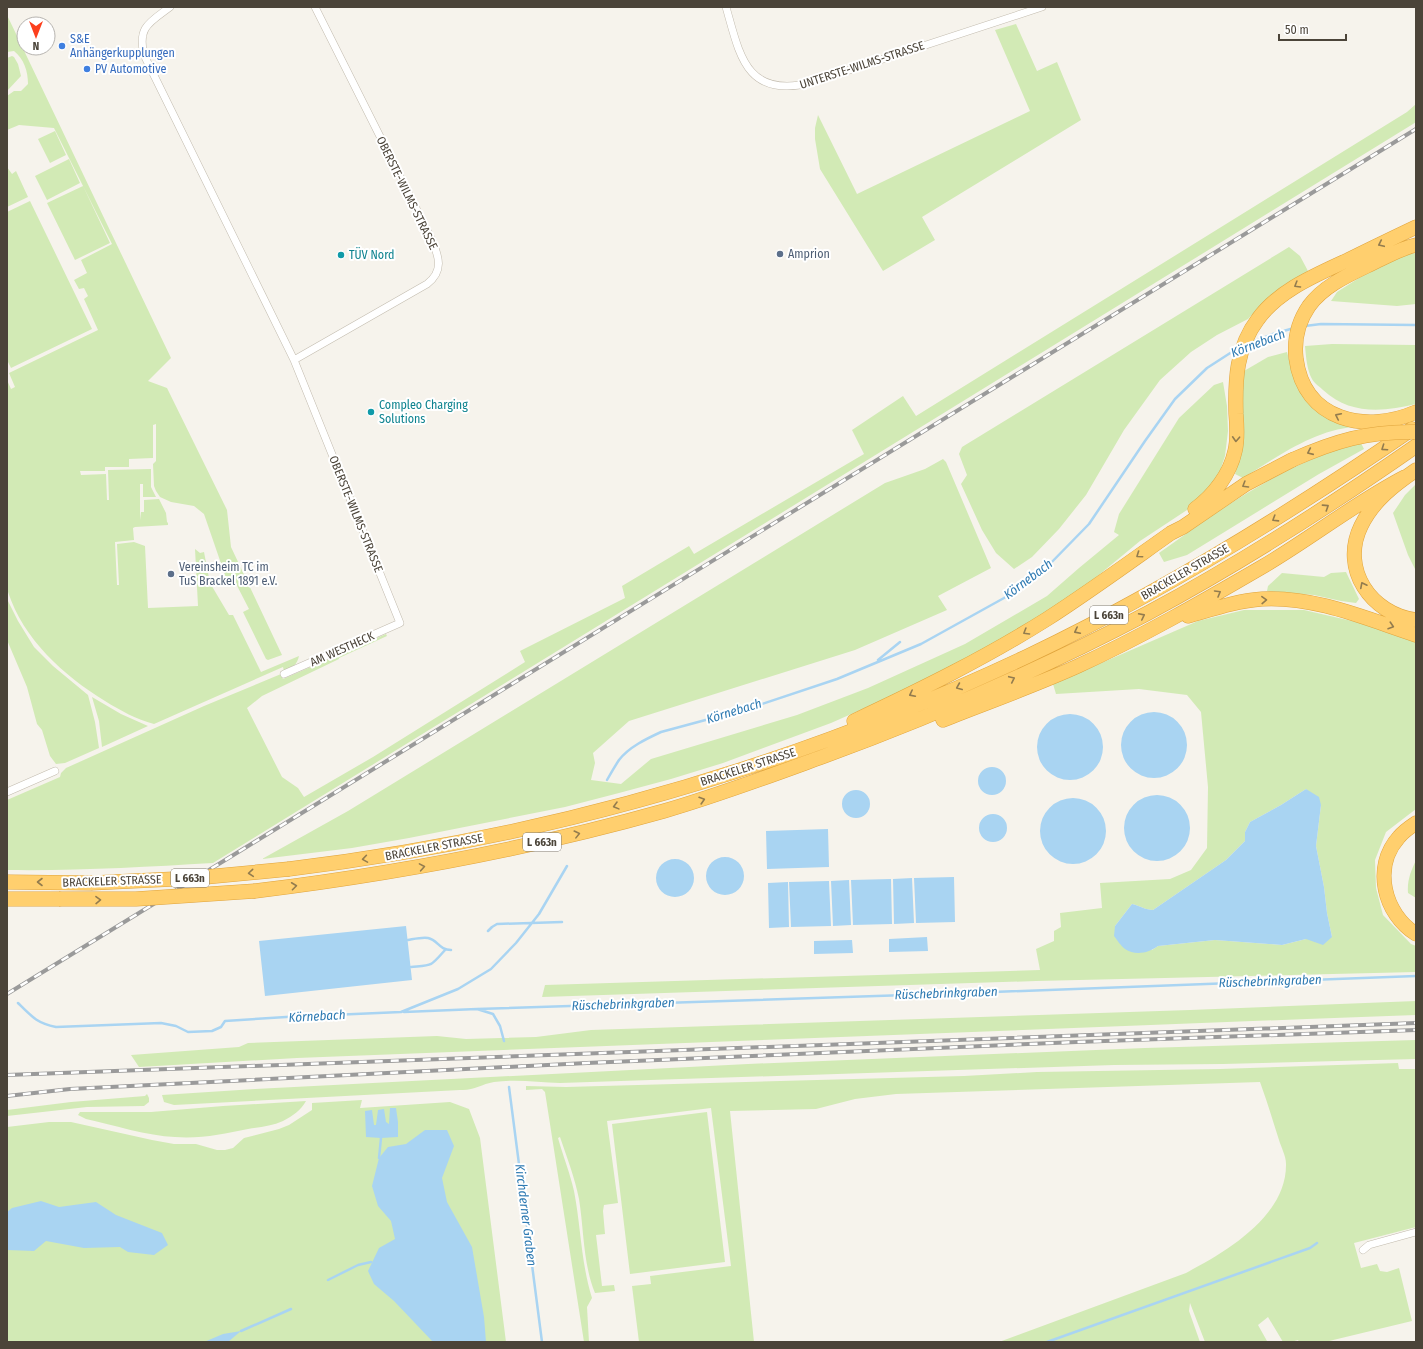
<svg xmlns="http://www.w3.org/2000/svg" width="1423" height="1349" viewBox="0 0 1423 1349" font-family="'Fira Sans Condensed',sans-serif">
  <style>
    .green { fill: #d2eab5; fill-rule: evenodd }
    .water { fill: #a9d4f2 }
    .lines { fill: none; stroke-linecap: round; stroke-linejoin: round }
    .stream { stroke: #a9d4f2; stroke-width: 2.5 }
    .street-casing { stroke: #c2bbae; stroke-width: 8 }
    .highway-casing { stroke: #e0a43c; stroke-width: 15 }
    .street { stroke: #fff; stroke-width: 7 }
    .highway { stroke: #ffcf6e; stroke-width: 14 }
    .rail-casing { stroke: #9a9a9a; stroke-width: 4 }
    .rail { stroke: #fff; stroke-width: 2.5; stroke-dasharray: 8; stroke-linecap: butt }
    .highway-bridge-casing { stroke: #e0a43c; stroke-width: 15; stroke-linecap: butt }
    .highway-bridge { stroke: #ffcf6e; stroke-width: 14 }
    .oneway { stroke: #937c4e }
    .shop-dot { fill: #3f7fe0; stroke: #fff; stroke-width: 1.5 }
    .service-dot { fill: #5c6f8a; stroke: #fff; stroke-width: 1.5 }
    .culture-dot { fill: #0f9aa8; stroke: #fff; stroke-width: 1.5 }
    .labels { text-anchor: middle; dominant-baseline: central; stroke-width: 4; stroke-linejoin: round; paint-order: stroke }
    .shield { fill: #fff; stroke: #817c74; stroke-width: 1 }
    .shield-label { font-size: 11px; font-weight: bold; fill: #4b4439 }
    .shop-label { font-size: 12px; fill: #366cbe; stroke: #fff; text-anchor: start }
    .street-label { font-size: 12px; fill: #4b4439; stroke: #fff }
    .service-label { font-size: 12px; fill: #4e5e75; stroke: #fff; text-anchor: start }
    .culture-label { font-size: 12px; fill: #0d838f; stroke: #fff; text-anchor: start }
    .water-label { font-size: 13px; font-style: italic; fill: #2e7ab2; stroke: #fff }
  </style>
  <rect width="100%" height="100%" fill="#f6f3ec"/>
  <path class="green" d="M 7,15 L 171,358 L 148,381 L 167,388 L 227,510 L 231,547 L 282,655 L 268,660 L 266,659 L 243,612 L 249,609 L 232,576 L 226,578 L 204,514 L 194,506 L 171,502 L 160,497 L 156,491 L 154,486 L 153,464 L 156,461 L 156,424 L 153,425 L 153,458 L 129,459 L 129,467 L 105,467 L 105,471 L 80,471 L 81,475 L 106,474 L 107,500 L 109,500 L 108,470 L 151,469 L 151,487 L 156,497 L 143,497 L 143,484 L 140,484 L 140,520 L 141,512 L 144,512 L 144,500 L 159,499 L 166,513 L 167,522 L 168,523 L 168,525 L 135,527 L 133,528 L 134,540 L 115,542 L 117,585 L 119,585 L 117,544 L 134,542 L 145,546 L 148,608 L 198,606 L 195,549 L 200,553 L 204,552 L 210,583 L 229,615 L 233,615 L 261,672 L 299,656 C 297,665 293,667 284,671 L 283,667 L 154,724 C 136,719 121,711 105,701 C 63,675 24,640 8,592 C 5,584 7,552 7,541 C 7,487 7,434 7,380 L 11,389 L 15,387 L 9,373 L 98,330 L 84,299 L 88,296 L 84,288 L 79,289 L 74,280 L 87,273 L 81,260 L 112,244 L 54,128 L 19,125 L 7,130 L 7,96 L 14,91 L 21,91 L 28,84 C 28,71 24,59 14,51 L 7,52 Z
    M 1016,24 L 1037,71 L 1057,62 L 1081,120 L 922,217 L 935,240 L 883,271 L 820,169 L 815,139 L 815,128 L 818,115 L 857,194 L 1030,111 L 995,30 Z
    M 12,56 L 14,57 L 18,64 L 21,76 L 7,91 L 7,58 Z
    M 1416,104 L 1416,122 L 1413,124 L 213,863 C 144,867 76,871 7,870 L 7,800 L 60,777 L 61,773 L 66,768 L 204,706 L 281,674 L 283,679 L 386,634 L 387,636 L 339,658 L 339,659 L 262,696 L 247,708 L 282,777 L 298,788 L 304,797 L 373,757 L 525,662 L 520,651 L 625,598 L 622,586 L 689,546 L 694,554 L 864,454 L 852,430 L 903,396 L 916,416 L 1407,112 Z
    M 55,131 L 66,155 L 50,163 L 38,139 Z
    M 69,159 L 80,183 L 47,200 L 35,176 Z
    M 7,167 L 12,174 L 16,171 L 28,197 L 7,207 Z
    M 83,186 L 110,243 L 75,260 L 47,203 Z
    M 30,201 L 92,329 L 11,368 L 7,360 L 7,212 Z
    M 1289,247 L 1300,256 L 1308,271 L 1284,285 L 1268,298 L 1248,319 L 1217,335 L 1191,352 L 1160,380 L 1124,430 L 1086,495 L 1059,529 L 1032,557 L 1014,569 L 996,553 L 982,530 L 961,484 L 967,475 L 959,454 L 962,447 Z
    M 1416,253 L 1416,304 L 1397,306 L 1331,301 L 1337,292 L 1359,278 L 1404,255 Z
    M 1332,344 L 1416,345 L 1416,404 C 1383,412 1350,415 1323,390 C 1320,387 1314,383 1312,379 C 1307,370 1306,357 1305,346 Z
    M 1287,352 L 1290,363 L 1291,363 L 1299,385 L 1354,427 C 1314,430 1277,457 1243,478 L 1235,474 L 1239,461 L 1242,383 L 1244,371 L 1268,357 Z
    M 1223,382 L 1227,406 L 1228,431 L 1225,456 L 1218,477 L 1201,497 L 1187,510 L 1140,541 L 1077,593 L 988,649 L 892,696 L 831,723 L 723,763 L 671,779 L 619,793 L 565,807 L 409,838 L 352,848 L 262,859 L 348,811 L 885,483 L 925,469 L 943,459 L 946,462 L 991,568 L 938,596 L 947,610 L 855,650 L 629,721 L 593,753 L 595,763 L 591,780 L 621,784 L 651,759 L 797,715 L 868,688 L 965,644 L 1047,596 L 1079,568 L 1119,535 L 1114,532 L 1119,514 L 1179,418 L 1214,385 Z
    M 1361,443 L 1364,449 L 1319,474 L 1187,555 L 1164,562 L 1159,553 C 1221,509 1286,461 1361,443 Z
    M 1416,484 L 1416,571 L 1408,555 L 1393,513 L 1405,495 Z
    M 1346,572 L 1359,599 L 1356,603 L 1341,601 L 1314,595 L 1267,591 L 1268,586 L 1282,573 L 1324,577 L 1331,573 Z
    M 7,599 L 18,621 L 34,647 L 53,666 L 88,695 L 95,722 L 99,748 L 65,763 L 56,764 L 50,756 L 42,730 L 37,724 L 27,687 L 7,640 Z
    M 1244,610 L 1304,610 L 1365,624 L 1416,642 L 1416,809 L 1386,832 L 1375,860 L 1376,888 L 1383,915 L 1411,944 L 1416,946 L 1416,972 L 1036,981 L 542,997 L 545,985 L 1040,970 L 1036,949 L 1054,941 L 1054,931 L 1061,927 L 1060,913 L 1102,908 L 1100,883 L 1170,879 L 1191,870 L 1207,848 L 1208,787 L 1201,712 L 1187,695 L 1139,689 L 1056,694 L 1053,684 L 1198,621 ZM 1306,789 L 1321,805 L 1316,846 L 1324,887 L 1327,913 L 1332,937 L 1306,939 L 1282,945 L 1215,940 L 1158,946 L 1152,950 L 1115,926 L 1132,904 C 1140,906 1146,910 1153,910 L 1226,860 L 1245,841 L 1245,832 L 1250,822 L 1281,805 Z
    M 92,697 L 121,714 L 148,726 L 102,747 L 99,721 Z
    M 1416,860 L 1416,898 L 1408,893 C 1407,880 1411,871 1416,860 Z
    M 1416,1001 L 1416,1015 L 1307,1019 L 297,1058 L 139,1067 L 131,1055 L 239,1047 L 248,1043 L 437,1036 L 466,1039 L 536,1037 L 591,1030 L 1190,1010 Z
    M 1416,1040 L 1416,1059 L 1223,1064 L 1114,1065 L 560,1083 C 538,1082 515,1079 494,1082 C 481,1084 474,1091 460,1090 L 174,1105 L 164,1102 L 162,1095 L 255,1089 L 748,1064 L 1145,1048 Z
    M 1398,1063 L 1399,1069 L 1416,1069 L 1416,1227 L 1354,1243 L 1361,1268 L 1377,1264 L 1380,1271 L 1387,1272 L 1399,1268 L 1412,1321 L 1325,1342 L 1299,1342 L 1298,1340 L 1291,1342 L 1283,1342 L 1268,1317 L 1258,1325 L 1267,1341 L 1265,1342 L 1205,1342 L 1190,1303 L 1189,1311 L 1200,1342 L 999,1342 L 1186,1273 C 1226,1252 1287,1216 1286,1164 C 1286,1156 1281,1147 1279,1140 C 1273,1121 1267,1101 1260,1082 L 896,1094 L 855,1099 L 816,1109 L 730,1111 L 754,1342 L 639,1342 L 632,1286 L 651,1284 L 650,1276 L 731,1266 L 711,1108 L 607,1121 L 618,1203 L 604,1205 L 603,1211 L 605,1234 L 596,1235 L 602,1286 L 614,1285 L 615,1291 L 595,1293 C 583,1264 584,1230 579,1199 C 575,1178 567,1158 560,1137 L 558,1138 C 563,1156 570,1173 574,1191 C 581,1227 581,1263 592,1298 L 587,1307 L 589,1342 L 584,1342 L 545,1092 L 542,1089 L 526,1090 L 526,1086 L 566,1087 L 964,1076 L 1037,1072 L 1220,1069 Z
    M 147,1094 L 149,1098 L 149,1102 L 144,1106 L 87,1107 L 7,1116 L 7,1110 L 71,1102 L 145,1096 Z
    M 362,1100 L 360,1108 L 450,1102 L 469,1109 L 480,1138 L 506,1342 L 7,1342 L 7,1127 L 49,1122 L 71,1122 L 152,1140 L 174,1144 L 196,1144 L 217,1150 L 225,1150 L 233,1148 L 244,1138 L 279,1129 L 289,1125 L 312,1110 L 312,1103 Z
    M 306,1101 C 301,1110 293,1116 283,1121 C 272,1126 260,1127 248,1129 C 224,1134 200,1139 175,1137 C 147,1136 114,1125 86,1119 L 78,1115 L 80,1112 L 151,1112 L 223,1106 Z
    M 707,1112 L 725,1262 L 630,1274 L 612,1124 Z"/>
  <path class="water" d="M1121 745a33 33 0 1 1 66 0a33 33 0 1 1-66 0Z
    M1037 747a33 33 0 1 1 66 0a33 33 0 1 1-66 0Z
    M978 781a14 14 0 1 1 28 0a14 14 0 1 1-28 0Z
    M 1306,789 L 1319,797 L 1321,805 L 1316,846 L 1324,887 L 1327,913 L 1332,937 L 1323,945 L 1306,939 L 1282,945 L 1215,940 L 1158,946 C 1149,953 1135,956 1125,949 C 1121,946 1117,940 1114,936 L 1115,926 L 1132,904 C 1140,906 1146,910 1153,910 L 1226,860 L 1245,841 L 1245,832 L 1250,822 L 1281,805 Z
    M842 804a14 14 0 1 1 28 0a14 14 0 1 1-28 0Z
    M1124 828a33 33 0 1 1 66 0a33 33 0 1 1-66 0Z
    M1040 831a33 33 0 1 1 66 0a33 33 0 1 1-66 0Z
    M979 828a14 14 0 1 1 28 0a14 14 0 1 1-28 0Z
    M 828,829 L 829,867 L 767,869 L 766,831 Z
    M706 876a19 19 0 1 1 38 0a19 19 0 1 1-38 0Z
    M656 878a19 19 0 1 1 38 0a19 19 0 1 1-38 0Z
    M 954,877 L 955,922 L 916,923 L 914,878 Z
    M 912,878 L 914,923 L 894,924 L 893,879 Z
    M 891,879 L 892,924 L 853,925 L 851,880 Z
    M 849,880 L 851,925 L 833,926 L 831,881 Z
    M 829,881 L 831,926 L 791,927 L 789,882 Z
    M 788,882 L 789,927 L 769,928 L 768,883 Z
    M 406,926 L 412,980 L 265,996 L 259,941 Z
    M 927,937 L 928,951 L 889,952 L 889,939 Z
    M 852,940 L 853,953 L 814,954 L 814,941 Z
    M 390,1108 L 396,1108 L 398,1122 L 398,1137 L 381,1138 L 366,1137 L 365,1111 L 372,1110 L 374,1125 L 376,1125 L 378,1110 L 384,1109 L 386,1122 L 389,1124 Z
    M 425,1130 L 447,1130 L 454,1146 L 442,1178 L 447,1202 L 472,1247 L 484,1317 L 486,1342 L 433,1342 L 394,1301 L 374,1284 L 368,1271 L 379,1248 L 395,1239 L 391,1221 L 378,1206 L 372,1186 L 379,1158 L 388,1147 L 406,1144 Z
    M 41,1201 L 59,1207 L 96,1202 L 116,1215 L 162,1233 L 168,1245 L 154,1255 L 128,1252 L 120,1247 L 84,1248 L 46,1241 L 34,1251 L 7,1250 L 7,1212 L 12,1208 Z
    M 241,1331 L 228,1342 L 204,1342 L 223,1334 Z"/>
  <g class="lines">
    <path class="stream" d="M 1305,326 L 1321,324 L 1416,325
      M 1250,343 L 1273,334 L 1294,328
      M 878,660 L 900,642
      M 607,780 C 611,773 615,766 619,760 C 629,747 646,739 661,732 L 750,708 L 837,679 L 921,644 L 1004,598 L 1045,569 L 1089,524 L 1145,441 L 1175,399 L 1207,368 L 1238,348
      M 488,931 L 492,927 L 497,924 L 562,922
      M 408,940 C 414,939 422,937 428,938 C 438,940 439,950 451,950
      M 411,967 C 433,965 430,967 445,950
      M 18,1003 C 32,1017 37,1023 56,1027 L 161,1023 L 176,1026 L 188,1032 L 212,1031 L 221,1027 L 225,1021 L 286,1017 L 401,1012 L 458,989 L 491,969 L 516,943 L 539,914 L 567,866
      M 477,1009 L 968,993 L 1416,976
      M 404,1012 L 477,1009 L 493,1014 L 500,1026 L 504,1041
      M 509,1087 L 542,1342
      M 379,1158 L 381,1138
      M 328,1280 L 358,1265 L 371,1262
      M 241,1331 L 291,1309
      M 1047,1342 L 1310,1248 L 1317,1243"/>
    <g class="street-casing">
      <path id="street" d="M 170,7 C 150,22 137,27 144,55 L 294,360 L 427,284 C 444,271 439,257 432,240 L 315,7
        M 726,7 C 740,56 746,98 810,83 L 1042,7
        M 284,674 L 400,623 L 294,360
        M 7,792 L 55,771
        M 1363,1250 L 1369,1245 L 1416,1232"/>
    </g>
    <g class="highway-casing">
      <path id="highway" d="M 1416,245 C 1402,248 1390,255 1377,261 C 1353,273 1325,284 1309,306 C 1298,322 1294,340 1296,358 C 1304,421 1366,434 1416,412
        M 1416,470 C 1394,485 1373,501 1361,526 C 1340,569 1371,614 1416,620
        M 1195,509 C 1214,495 1230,474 1235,451 C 1238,439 1237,426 1236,414 C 1235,380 1236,348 1258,319 C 1279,290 1316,275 1348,260 C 1370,249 1393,238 1416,227
        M 1188,616 C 1213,609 1236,601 1262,599 C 1315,596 1367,619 1416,635
        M 943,720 C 988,702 1034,686 1078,666 C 1141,637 1202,602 1262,567 C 1310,539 1355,503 1405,477
        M 854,721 C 920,690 985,658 1047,619 C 1089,592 1130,562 1171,533 L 1183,527 L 1246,484 L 1292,460
        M 1416,823 C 1410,827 1403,832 1399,837 C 1372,867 1384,914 1416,934
        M 289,869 C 545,838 795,766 1028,656 C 1162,592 1290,513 1412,429
        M 7,882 L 91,883
        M 255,891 C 393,874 529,849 664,811 C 716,796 767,777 819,758 C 931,717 1042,669 1148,613 C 1241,563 1330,506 1416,446
        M 7,899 L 59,899"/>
    </g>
    <use href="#street" class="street"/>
    <use href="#highway" class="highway"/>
    <g class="rail-casing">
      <path id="rail" d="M 7,994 L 1416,129
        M 7,1075 L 1416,1023
        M 7,1096 L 70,1089 L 587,1063 L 1077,1042 L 1416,1030"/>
    </g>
    <use href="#rail" class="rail"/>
    <g class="highway-bridge-casing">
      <path id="highway-bridge" d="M 1292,460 C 1335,441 1368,431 1416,432
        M 91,883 L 195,878 L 289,869
        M 59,899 L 136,899 L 255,891"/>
    </g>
    <use href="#highway-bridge" class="highway-bridge"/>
  </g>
  <defs><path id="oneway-chevron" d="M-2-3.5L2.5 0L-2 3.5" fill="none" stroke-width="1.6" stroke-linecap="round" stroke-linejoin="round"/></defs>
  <g class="oneway">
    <use href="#oneway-chevron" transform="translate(1381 244) rotate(155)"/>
    <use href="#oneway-chevron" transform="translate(1297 285) rotate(149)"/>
    <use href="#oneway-chevron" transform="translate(1338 416) rotate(-154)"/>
    <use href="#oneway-chevron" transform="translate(1236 439) rotate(93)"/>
    <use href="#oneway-chevron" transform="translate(1384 448) rotate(146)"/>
    <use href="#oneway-chevron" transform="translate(1310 452) rotate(156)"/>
    <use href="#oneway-chevron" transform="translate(1245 485) rotate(149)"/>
    <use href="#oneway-chevron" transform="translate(1326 507) rotate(-33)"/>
    <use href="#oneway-chevron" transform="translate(1275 519) rotate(148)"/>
    <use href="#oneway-chevron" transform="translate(1139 555) rotate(145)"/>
    <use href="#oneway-chevron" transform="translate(1363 585) rotate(-117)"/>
    <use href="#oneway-chevron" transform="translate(1218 593) rotate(-30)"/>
    <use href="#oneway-chevron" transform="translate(1264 600) rotate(-2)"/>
    <use href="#oneway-chevron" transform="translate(1142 616) rotate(-27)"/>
    <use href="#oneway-chevron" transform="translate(1391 626) rotate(18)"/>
    <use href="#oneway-chevron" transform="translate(1077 631) rotate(153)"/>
    <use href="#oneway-chevron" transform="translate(1026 632) rotate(149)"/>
    <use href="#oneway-chevron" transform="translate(1012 679) rotate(-25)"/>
    <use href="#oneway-chevron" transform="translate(959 687) rotate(157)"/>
    <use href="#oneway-chevron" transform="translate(912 694) rotate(153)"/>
    <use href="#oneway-chevron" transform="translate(702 800) rotate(-17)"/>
    <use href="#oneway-chevron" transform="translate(616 806) rotate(165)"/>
    <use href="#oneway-chevron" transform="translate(577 834) rotate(-14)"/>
    <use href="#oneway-chevron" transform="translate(365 859) rotate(171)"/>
    <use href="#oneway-chevron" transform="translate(422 867) rotate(-10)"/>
    <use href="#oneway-chevron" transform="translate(251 873) rotate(175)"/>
    <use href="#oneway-chevron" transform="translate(40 882) rotate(-180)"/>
    <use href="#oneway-chevron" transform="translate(294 886) rotate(-7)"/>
    <use href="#oneway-chevron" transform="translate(98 900) rotate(-1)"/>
  </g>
  <g class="shop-dot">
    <circle cx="62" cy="46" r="4"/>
    <circle cx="87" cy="69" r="4"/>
  </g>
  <g class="service-dot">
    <circle cx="780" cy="254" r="4"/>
    <circle cx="171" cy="574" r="4"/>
  </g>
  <g class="culture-dot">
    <circle cx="341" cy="255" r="4"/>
    <circle cx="371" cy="412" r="4"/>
  </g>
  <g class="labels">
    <g class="shield">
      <rect x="1090" y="606" width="38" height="18" rx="3"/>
      <rect x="523" y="833" width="38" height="18" rx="3"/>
      <rect x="171" y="869" width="38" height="18" rx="3"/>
    </g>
    <g class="shield-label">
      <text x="1109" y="615">L 663n</text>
      <text x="542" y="842">L 663n</text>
      <text x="190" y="878">L 663n</text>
    </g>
    <g class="shop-label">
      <text x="70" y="39">S&amp;E<tspan x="70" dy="14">Anhängerkupplungen</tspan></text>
      <text x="95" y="69">PV Automotive</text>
    </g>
    <g class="street-label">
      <text transform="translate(862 65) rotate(-18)">UNTERSTE-WILMS-STRASSE</text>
      <text transform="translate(407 193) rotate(64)">OBERSTE-WILMS-STRASSE</text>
      <text transform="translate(356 514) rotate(68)">OBERSTE-WILMS-STRASSE</text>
      <text transform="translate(1185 572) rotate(-30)">BRACKELER STRASSE</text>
      <text transform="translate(342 649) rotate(-24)">AM WESTHECK</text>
      <text transform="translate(748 767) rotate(-18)">BRACKELER STRASSE</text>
      <text transform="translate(434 847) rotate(-11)">BRACKELER STRASSE</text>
      <text transform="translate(112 881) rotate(-2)">BRACKELER STRASSE</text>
    </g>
    <g class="service-label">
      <text x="788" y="254">Amprion</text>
      <text x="179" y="567">Vereinsheim TC im<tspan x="179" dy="14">TuS Brackel 1891 e.V.</tspan></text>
    </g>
    <g class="culture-label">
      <text x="349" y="255">TÜV Nord</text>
      <text x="379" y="405">Compleo Charging<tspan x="379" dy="14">Solutions</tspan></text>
    </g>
    <g class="water-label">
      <text transform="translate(1258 343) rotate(-21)">Körnebach</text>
      <text transform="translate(1028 579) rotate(-37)">Körnebach</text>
      <text transform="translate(734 711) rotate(-17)">Körnebach</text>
      <text transform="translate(1270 981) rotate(-2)">Rüschebrinkgraben</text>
      <text transform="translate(946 993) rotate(-2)">Rüschebrinkgraben</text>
      <text transform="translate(623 1004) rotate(-2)">Rüschebrinkgraben</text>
      <text transform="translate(317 1016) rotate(-3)">Körnebach</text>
      <text transform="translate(526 1215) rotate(83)">Kirchderner Graben</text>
    </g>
  </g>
  <rect width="1423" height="1349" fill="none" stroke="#4b4439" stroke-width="16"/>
  <g transform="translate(36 36) rotate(180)"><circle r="19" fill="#ffffff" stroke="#b7b4b0"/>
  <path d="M0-3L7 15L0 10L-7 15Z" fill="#fc3f1d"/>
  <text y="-6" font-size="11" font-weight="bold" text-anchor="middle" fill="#4b4439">N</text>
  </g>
  <path d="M1279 34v6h67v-6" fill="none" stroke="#4b4439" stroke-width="2"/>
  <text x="1285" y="34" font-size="12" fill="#4b4439" stroke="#ffffff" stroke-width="3" paint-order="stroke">50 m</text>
</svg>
